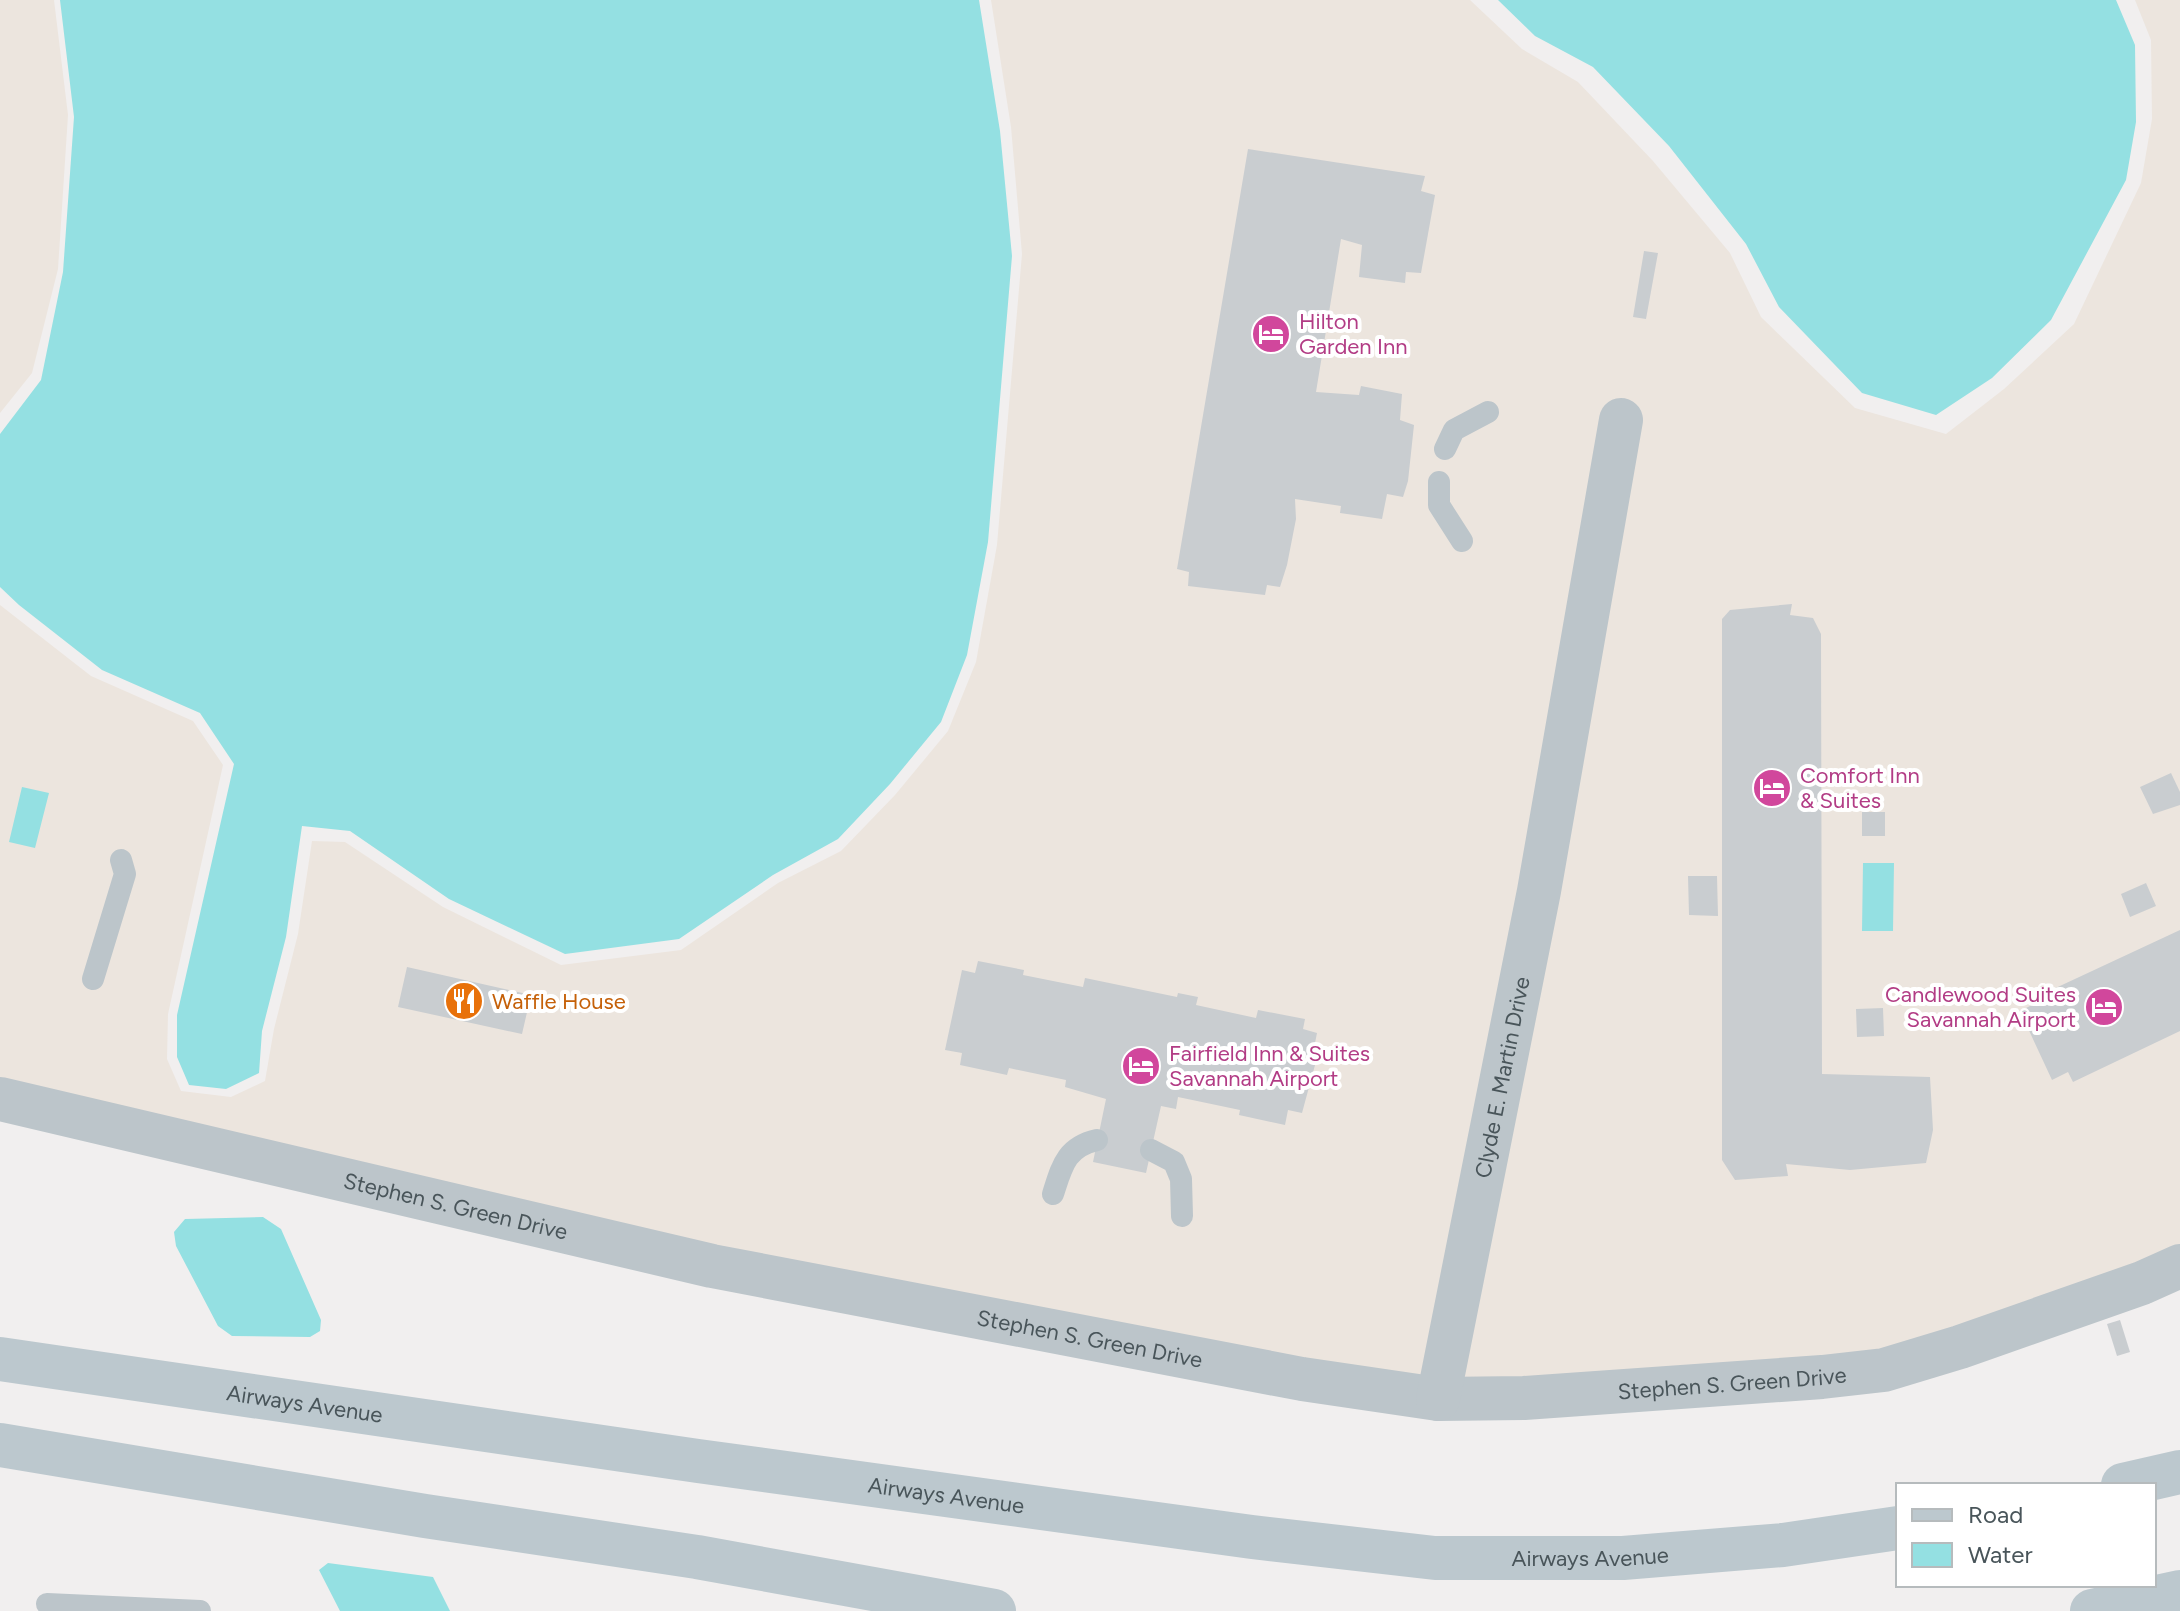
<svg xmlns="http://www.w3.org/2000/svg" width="2180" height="1611" viewBox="0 0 2180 1611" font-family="Figtree,sans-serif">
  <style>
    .commercial { fill: #ece5de }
    .water { fill: #94e0e2 }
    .building { fill: #c9cdd0 }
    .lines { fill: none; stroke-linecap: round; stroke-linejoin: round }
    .lane { stroke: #bcc5ca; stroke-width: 22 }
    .street { stroke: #bcc5ca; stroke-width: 44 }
    .secondary { stroke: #bcc8ce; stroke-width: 44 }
    .labels { text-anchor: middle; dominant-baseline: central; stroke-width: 8; stroke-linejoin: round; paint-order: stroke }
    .hotel-label { font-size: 22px; fill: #b23c85; stroke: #fff; text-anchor: start }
    .food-label { font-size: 22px; fill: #c56008; stroke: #fff; text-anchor: start }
    .street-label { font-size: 22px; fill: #49555a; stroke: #fff }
  </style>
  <rect width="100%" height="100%" fill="#f1efef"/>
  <path class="commercial" d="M 0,0 L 54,0 L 68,115 L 58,269 L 32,373 L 0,413 Z
    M 991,0 L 1470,0 L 1522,49 L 1578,82 L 1653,161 L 1730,253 L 1761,317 L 1855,408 L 1946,434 L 2004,389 L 2074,324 L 2141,183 L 2152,119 L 2151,40 L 2135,0 L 2180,0 L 2180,1266 L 1960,1347 L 1438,1399 L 0,1099 L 0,605 L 91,676 L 193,721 L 223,765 L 168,1014 L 167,1059 L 181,1091 L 231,1097 L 265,1081 L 274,1029 L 298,934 L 312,841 L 345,842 L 443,907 L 561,965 L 681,950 L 778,883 L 841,851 L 895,795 L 948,731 L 976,662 L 997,545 L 1022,254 L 1011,127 Z"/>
  <path class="water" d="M 60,0 L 979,0 L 1000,131 L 1012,256 L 988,542 L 967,655 L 941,722 L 890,784 L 838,839 L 773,875 L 679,939 L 565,954 L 449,899 L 350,831 L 302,826 L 286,937 L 262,1031 L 259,1073 L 226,1089 L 189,1085 L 177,1057 L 177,1015 L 234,764 L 200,713 L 102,670 L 19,605 L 0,587 L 0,434 L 41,380 L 63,272 L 74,117 Z
    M 1498,0 L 2116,0 L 2135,45 L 2136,122 L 2126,180 L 2051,320 L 1992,378 L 1936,415 L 1862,393 L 1779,307 L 1746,244 L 1669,146 L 1593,67 L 1535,36 Z
    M 22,787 L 49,793 L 35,848 L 9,842 Z
    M 1863,863 L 1894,863 L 1893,931 L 1862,931 Z
    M 263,1217 L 281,1229 L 321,1320 L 320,1331 L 310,1337 L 232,1336 L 218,1326 L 176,1246 L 174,1232 L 185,1219 Z
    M 328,1563 L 433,1577 L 450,1611 L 340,1611 L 319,1570 Z"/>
  <path class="building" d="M 1248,149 L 1425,176 L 1421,191 L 1435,195 L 1421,273 L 1406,272 L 1405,283 L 1359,277 L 1362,245 L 1341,239 L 1316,392 L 1359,395 L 1361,386 L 1402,394 L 1400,420 L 1414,425 L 1408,481 L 1403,497 L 1387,494 L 1382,519 L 1340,513 L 1341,506 L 1295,499 L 1296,519 L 1287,565 L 1280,587 L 1267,585 L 1265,595 L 1188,586 L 1189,572 L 1177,569 Z
    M 1644,251 L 1658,253 L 1646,319 L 1633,317 Z
    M 1792,604 L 1790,615 L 1813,618 L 1821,634 L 1822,1074 L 1930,1077 L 1933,1130 L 1926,1163 L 1850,1170 L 1786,1164 L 1788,1176 L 1735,1180 L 1722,1160 L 1722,619 L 1730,610 Z
    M 2171,773 L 2180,792 L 2180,805 L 2153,814 L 2140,787 Z
    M 1862,812 L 1885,812 L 1885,836 L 1862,836 Z
    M 1688,876 L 1717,876 L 1718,916 L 1689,915 Z
    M 2146,883 L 2156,906 L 2130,917 L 2121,894 Z
    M 2180,930 L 2180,1031 L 2073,1082 L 2068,1072 L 2052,1080 L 2020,1011 L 2034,1004 L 2032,999 Z
    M 978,961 L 1024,970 L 1023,975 L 1083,987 L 1085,978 L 1177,997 L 1178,993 L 1198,997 L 1196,1005 L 1256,1018 L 1258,1010 L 1305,1019 L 1303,1029 L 1317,1033 L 1313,1053 L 1318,1054 L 1302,1113 L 1288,1110 L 1285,1125 L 1239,1115 L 1240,1110 L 1178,1097 L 1176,1109 L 1161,1106 L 1146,1173 L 1093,1162 L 1106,1099 L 1065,1087 L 1066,1080 L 1009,1068 L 1007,1075 L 960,1065 L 962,1053 L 945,1050 L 962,970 L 975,973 Z
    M 407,967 L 531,995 L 522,1034 L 398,1007 Z
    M 1883,1008 L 1884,1036 L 1857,1037 L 1856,1009 Z
    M 2120,1320 L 2130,1352 L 2117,1356 L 2107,1324 Z"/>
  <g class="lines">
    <path class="lane" d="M 1445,449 L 1454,430 L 1488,412
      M 1439,482 L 1439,505 L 1462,541
      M 93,979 L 125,874 L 121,860
      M 1151,1150 L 1174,1162 L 1181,1179 L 1182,1216
      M 1053,1194 C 1062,1166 1066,1147 1097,1140
      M 47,1604 L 200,1611"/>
    <g class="street">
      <path id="s1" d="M 0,1099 L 712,1266 L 1302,1379 L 1438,1399 L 1524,1398 L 1822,1377 L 1884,1370 L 1960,1347 L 2142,1283 L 2180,1266"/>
      <path id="s2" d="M 1438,1399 L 1539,891 L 1621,420"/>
    </g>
    <g class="secondary">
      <path id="s3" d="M 0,1359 L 698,1461 L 1252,1537 L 1435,1558 L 1623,1558 L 1783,1545 L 1898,1528"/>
      <path d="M 0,1445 L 425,1516 L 697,1557 L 994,1611"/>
      <path d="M 2123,1485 L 2180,1472"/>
      <path d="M 2092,1611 L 2180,1592"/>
    </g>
  </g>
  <defs>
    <g id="hotel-disc" transform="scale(2)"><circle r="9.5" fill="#d1479c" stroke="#fff"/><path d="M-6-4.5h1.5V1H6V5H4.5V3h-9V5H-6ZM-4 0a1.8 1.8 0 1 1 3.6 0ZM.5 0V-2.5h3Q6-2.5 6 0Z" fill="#fff"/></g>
    <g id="restaurant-disc" transform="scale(2)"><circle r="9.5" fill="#e8710a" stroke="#fff"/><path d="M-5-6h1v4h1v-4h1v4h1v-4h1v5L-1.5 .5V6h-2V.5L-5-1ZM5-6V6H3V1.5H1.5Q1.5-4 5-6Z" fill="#fff"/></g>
  </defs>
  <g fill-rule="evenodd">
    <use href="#hotel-disc" x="1271" y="334"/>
    <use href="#hotel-disc" x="1772" y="788"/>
    <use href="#restaurant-disc" x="464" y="1001"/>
    <use href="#hotel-disc" x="2104" y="1007"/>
    <use href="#hotel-disc" x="1141" y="1066"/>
  </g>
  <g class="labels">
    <g class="hotel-label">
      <text x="1299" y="321">Hilton<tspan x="1299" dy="25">Garden Inn</tspan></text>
      <text x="1800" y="775">Comfort Inn<tspan x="1800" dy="25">&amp; Suites</tspan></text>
      <text x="2076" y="994" text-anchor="end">Candlewood Suites<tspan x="2076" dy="25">Savannah Airport</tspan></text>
      <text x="1169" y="1053">Fairfield Inn &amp; Suites<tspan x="1169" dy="25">Savannah Airport</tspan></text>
    </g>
    <g class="food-label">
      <text x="492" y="1001">Waffle House</text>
    </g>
    <g class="street-label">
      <text stroke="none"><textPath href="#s2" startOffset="328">Clyde E. Martin Drive</textPath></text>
      <text stroke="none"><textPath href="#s1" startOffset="468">Stephen S. Green Drive</textPath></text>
      <text stroke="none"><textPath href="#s1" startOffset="1116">Stephen S. Green Drive</textPath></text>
      <text stroke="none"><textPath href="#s1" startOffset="1764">Stephen S. Green Drive</textPath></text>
      <text stroke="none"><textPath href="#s3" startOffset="308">Airways Avenue</textPath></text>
      <text stroke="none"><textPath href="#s3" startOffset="956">Airways Avenue</textPath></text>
      <text stroke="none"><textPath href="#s3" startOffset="1604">Airways Avenue</textPath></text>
    </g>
  </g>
  <rect x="1896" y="1483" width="260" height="104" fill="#ffffff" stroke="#b6bbbd" stroke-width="2"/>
  <rect x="1912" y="1509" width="40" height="12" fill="#bcc8ce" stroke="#b6bbbd" stroke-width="2"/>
  <text x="1968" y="1523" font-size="24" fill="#49555a">Road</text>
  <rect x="1912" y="1543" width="40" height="24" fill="#94e0e2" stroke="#b6bbbd" stroke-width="2"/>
  <text x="1968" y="1563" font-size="24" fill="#49555a">Water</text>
</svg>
